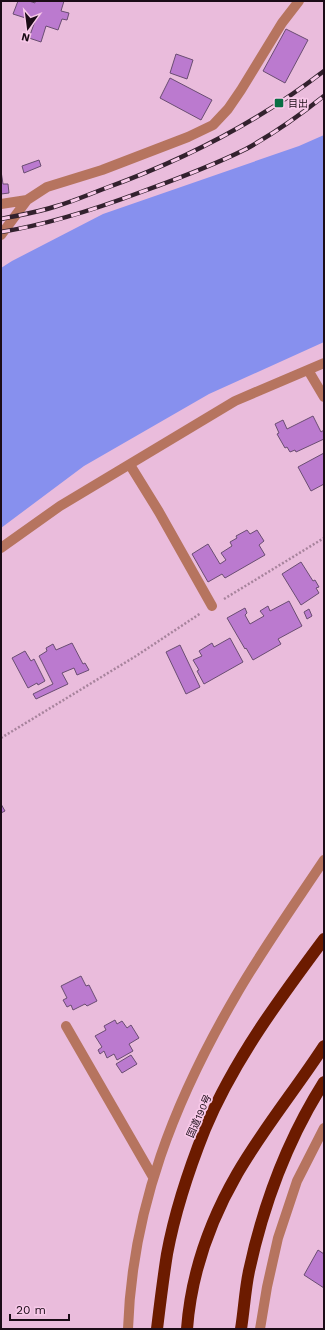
<svg xmlns="http://www.w3.org/2000/svg" width="325" height="1330" viewBox="0 0 325 1330" font-family="'Work Sans','Noto Sans JP',sans-serif">
  <style>
    .water { fill: #8790ee }
    .building { fill: #bb7acf; stroke: #6a4d72 }
    .lines { fill: none; stroke-linecap: round; stroke-linejoin: round }
    .path { stroke: #a7839c; stroke-width: 2.5; stroke-dasharray: 2 2; stroke-linecap: butt }
    .street { stroke: #b6745f; stroke-width: 10 }
    .highway { stroke: #6c1b00; stroke-width: 12 }
    .rail-casing { stroke: #33212e; stroke-width: 4.5 }
    .rail { stroke: #f8c9e9; stroke-width: 3; stroke-dasharray: 9; stroke-linecap: butt }
    .poi-dot { fill: #086e44; stroke: #f8c9e9; stroke-width: 1.5 }
    .labels { text-anchor: middle; dominant-baseline: central; stroke-width: 3.5; stroke-linejoin: round; paint-order: stroke }
    .poi-label { font-size: 10px; fill: #1b0c17; stroke: #f8c9e9; text-anchor: start }
    .street-label { font-size: 10px; fill: #1b0c17; stroke: #f8c9e9 }
  </style>
  <rect width="100%" height="100%" fill="#eabcdc"/>
  <path class="water" d="M 324,135 L 324,342 L 209,394 L 84,466 L 1,528 L 1,268 L 12,261 L 103,214 L 299,146 Z"/>
  <path class="building" d="M 18,1 L 29,1 L 35,3 L 35,1 L 64,1 L 61,11 L 69,13 L 67,20 L 62,19 L 58,30 L 46,26 L 41,42 L 29,38 L 35,21 L 13,14 Z
    M 286,29 L 308,40 L 285,83 L 263,71 Z
    M 176,54 L 193,60 L 187,79 L 170,73 Z
    M 170,78 L 212,100 L 201,120 L 160,98 Z
    M 39,160 L 41,166 L 24,173 L 22,166 Z
    M 1,171 L 3,184 L 8,184 L 9,193 L 1,194 Z
    M 313,416 L 321,432 L 324,430 L 324,439 L 296,452 L 295,450 L 290,452 L 287,447 L 285,448 L 277,434 L 279,433 L 275,424 L 283,420 L 287,429 Z
    M 324,453 L 324,484 L 311,491 L 298,467 Z
    M 247,530 L 250,534 L 257,530 L 264,541 L 259,545 L 265,555 L 225,578 L 222,574 L 208,582 L 192,554 L 208,544 L 220,564 L 226,560 L 221,553 L 232,546 L 230,542 L 237,538 L 236,536 Z
    M 301,562 L 313,581 L 315,580 L 319,587 L 316,588 L 319,593 L 301,605 L 282,574 Z
    M 289,601 L 302,626 L 278,639 L 281,644 L 253,660 L 246,648 L 245,649 L 227,618 L 245,608 L 247,613 L 245,615 L 250,624 L 264,616 L 260,611 L 268,606 L 270,611 Z
    M 309,609 L 312,616 L 307,619 L 304,612 Z
    M 230,638 L 243,662 L 204,684 L 197,671 L 199,670 L 193,660 L 202,656 L 199,651 L 212,643 L 214,647 Z
    M 72,643 L 83,664 L 85,663 L 89,670 L 77,675 L 74,668 L 62,673 L 68,684 L 36,699 L 33,694 L 53,684 L 39,656 L 47,651 L 46,648 L 53,644 L 56,650 Z
    M 180,645 L 200,687 L 186,694 L 166,652 Z
    M 25,651 L 31,661 L 34,659 L 45,681 L 38,685 L 37,683 L 28,688 L 12,658 Z
    M 1,804 L 5,811 L 1,813 Z
    M 81,976 L 86,986 L 89,985 L 97,1001 L 87,1006 L 85,1004 L 73,1010 L 71,1005 L 67,1007 L 63,1000 L 67,998 L 61,986 Z
    M 115,1020 L 117,1024 L 122,1021 L 127,1028 L 131,1025 L 139,1038 L 129,1044 L 133,1051 L 117,1060 L 114,1054 L 107,1058 L 104,1051 L 100,1054 L 98,1050 L 102,1047 L 95,1036 L 106,1030 L 104,1026 Z
    M 131,1055 L 137,1064 L 122,1073 L 116,1064 Z
    M 318,1250 L 324,1254 L 324,1288 L 304,1275 Z"/>
  <g class="lines">
    <path class="path" d="M 224,599 L 324,538
      M 1,738 L 136,656 L 201,613"/>
    <path class="street" d="M 1,204 L 27,200
      M 1,235 L 27,200 L 47,187 L 102,170 L 188,137 L 213,125 L 228,109 L 241,90 L 282,23 L 299,1
      M 308,370 L 324,397
      M 130,465 L 159,512 L 212,606
      M 1,548 L 60,506 L 235,401 L 324,363
      M 66,1026 L 153,1177
      M 128,1329 C 132,1208 175,1100 235,997 C 262,950 294,905 324,860
      M 260,1329 L 267,1287 L 278,1238 L 297,1181 L 324,1128"/>
    <path class="highway" d="M 157,1329 C 160,1304 163,1279 167,1254 C 175,1211 189,1169 205,1129 C 234,1060 280,998 324,939
      M 187,1329 C 191,1275 210,1221 237,1174 C 263,1129 296,1089 324,1046
      M 241,1329 C 244,1310 245,1290 249,1271 C 263,1206 288,1139 324,1082"/>
    <g class="rail-casing">
      <path id="rail" d="M 1,219 C 20,215 39,212 57,206 C 74,201 90,194 106,188 C 184,160 258,122 324,71
        M 1,232 C 50,224 96,209 141,192 C 177,179 212,166 246,149 C 273,134 299,116 324,96"/>
    </g>
    <use href="#rail" class="rail"/>
  </g>
  <rect class="poi-dot" x="274" y="98" width="10" height="10" rx="2"/>
  <g class="labels">
    <g class="poi-label">
      <text x="288" y="103">目出</text>
    </g>
    <g class="street-label">
      <text transform="translate(199 1116) rotate(-66)">国道190号</text>
    </g>
  </g>
  <rect width="325" height="1330" fill="none" stroke="#1b0c17" stroke-width="4"/>
  <g transform="translate(28 28) rotate(194)" stroke="#f8c9e9" stroke-width="3" paint-order="stroke">
  <path d="M0-3L7 15L0 10L-7 15Z" fill="#1b0c17"/>
  <text y="-6" font-size="11" font-weight="bold" text-anchor="middle" fill="#1b0c17">N</text>
  </g>
  <path d="M10 1314v6h59v-6" fill="none" stroke="#1b0c17" stroke-width="2"/>
  <text x="16" y="1314" font-size="12" fill="#1b0c17" stroke="#f8c9e9" stroke-width="3" paint-order="stroke">20 m</text>
</svg>
